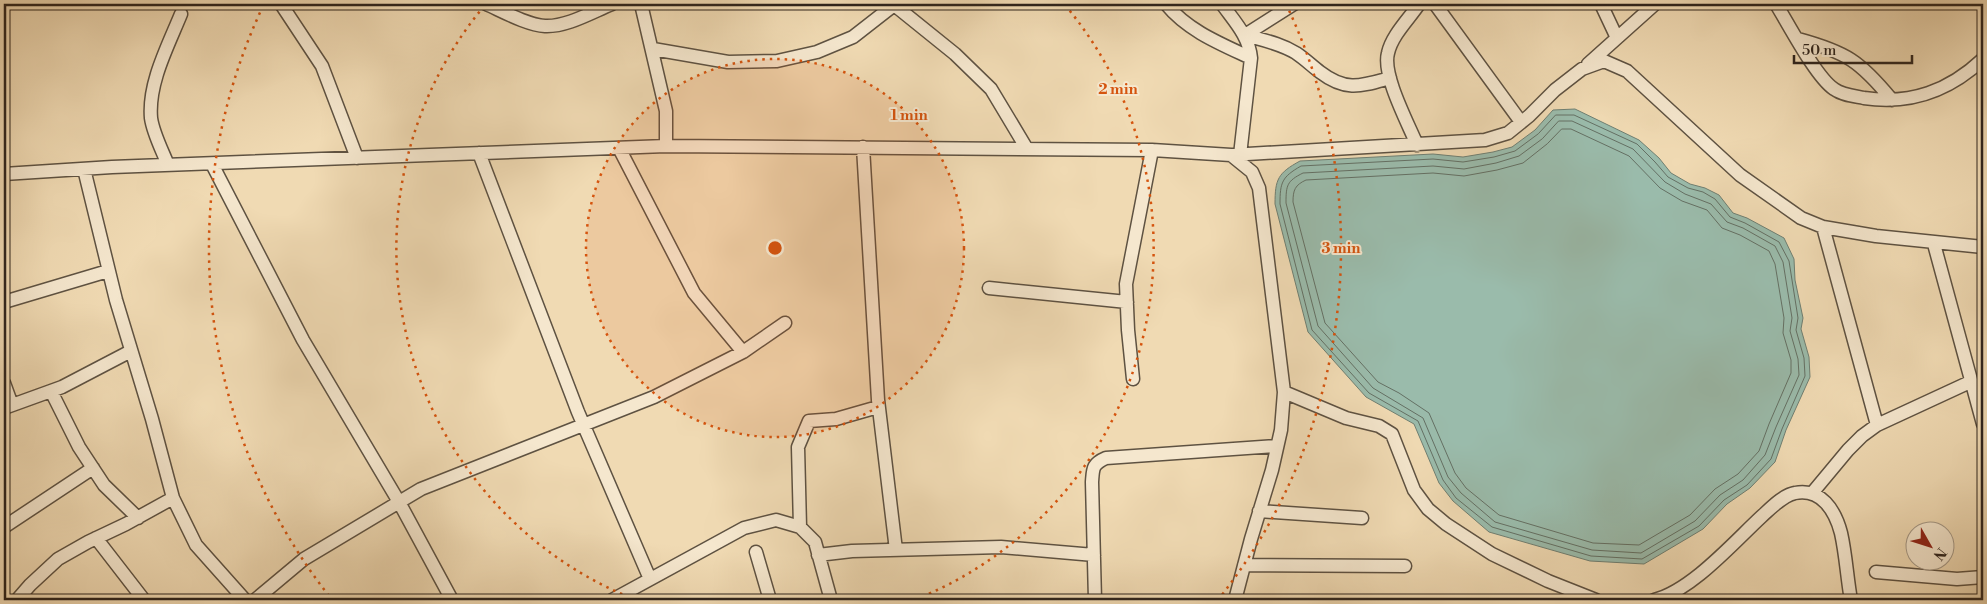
<svg xmlns="http://www.w3.org/2000/svg" width="1987" height="604" viewBox="0 0 1987 604" font-family="'Libre Bodoni',serif">
  <style>
    .water { fill: #9abbab; stroke: #6f7f72 }
    .lines { fill: none; stroke-linecap: round; stroke-linejoin: round }
    .shore { stroke: #647064; stroke-width: 1 }
    .minor-casing { stroke: #5e5242; stroke-width: 15 }
    .minor { stroke: #f5e7ce; stroke-width: 12 }
    .ring { fill: none; stroke: #d5540e; stroke-width: 2.5; stroke-dasharray: 2.5 5 }
    .centre { fill: #d5540e; stroke: #f5e7ce; stroke-width: 2.5 }
    .ring-label { font-size: 15px; text-anchor: middle; font-weight: bold; fill: #d5540e; stroke: #f5e7ce; stroke-width: 4; stroke-linejoin: round; paint-order: stroke }
  </style>
  <rect width="100%" height="100%" fill="#f0dab3"/>
  <filter id="stains"><feTurbulence type="fractalNoise" baseFrequency=".004" numOctaves="4"/><feColorMatrix values="0 0 0 0 .2 0 0 0 0 .09 0 0 0 0 .02 0 0 0 .5 -.17"/></filter>
  <radialGradient id="worn" r=".72"><stop offset=".6" stop-color="#630" stop-opacity="0"/><stop offset="1" stop-color="#630" stop-opacity=".3"/></radialGradient>
  <path class="water" d="M 1575,109 L 1639,140 L 1659,158 L 1671,173 L 1690,184 L 1705,188 L 1719,195 L 1733,213 L 1747,218 L 1784,238 L 1794,259 L 1795,280 L 1803,318 L 1801,329 L 1809,357 L 1810,377 L 1786,430 L 1775,462 L 1750,488 L 1727,504 L 1703,529 L 1644,564 L 1590,561 L 1489,532 L 1453,501 L 1439,483 L 1414,424 L 1366,397 L 1308,332 L 1275,204 C 1275,179 1278,173 1300,161 L 1433,154 L 1463,157 L 1493,152 L 1512,147 L 1535,130 L 1553,110 Z"/>
  <g class="lines">
    <path class="shore" d="M 1556,115 L 1574,115 L 1637,144 L 1655,162 L 1668,177 L 1688,188 L 1703,192 L 1715,199 L 1730,217 L 1745,223 L 1779,242 L 1789,261 L 1798,318 L 1796,330 L 1804,358 L 1805,376 L 1782,429 L 1771,459 L 1747,485 L 1724,500 L 1699,526 L 1642,559 L 1591,556 L 1492,527 L 1456,498 L 1443,480 L 1418,421 L 1369,393 L 1312,330 L 1280,204 C 1280,182 1282,177 1301,166 L 1433,159 L 1463,162 L 1494,157 L 1515,151 L 1538,134 Z
      M 1559,121 L 1572,121 L 1633,149 L 1665,182 L 1685,194 L 1711,204 L 1727,222 L 1743,228 L 1775,246 L 1783,262 L 1792,318 L 1790,331 L 1798,359 L 1799,375 L 1776,427 L 1765,455 L 1743,480 L 1720,495 L 1695,521 L 1641,553 L 1592,550 L 1495,522 L 1461,493 L 1448,477 L 1423,418 L 1373,388 L 1318,326 L 1286,203 C 1286,185 1287,181 1303,173 L 1433,166 L 1464,169 L 1496,163 L 1519,156 L 1542,139 Z
      M 1562,129 L 1571,129 L 1629,156 L 1660,188 L 1682,201 L 1707,210 L 1722,228 L 1740,235 L 1769,251 L 1775,264 L 1784,318 L 1783,333 L 1791,360 L 1791,373 L 1769,424 L 1759,451 L 1738,474 L 1715,489 L 1690,515 L 1639,545 L 1593,543 L 1499,515 L 1466,488 L 1455,473 L 1429,413 L 1399,393 L 1378,382 L 1325,323 L 1293,202 C 1293,190 1295,185 1306,180 L 1433,173 L 1464,176 L 1497,170 L 1523,163 L 1547,144 Z"/>
    <g class="minor-casing">
      <path id="minor" d="M 281,4 L 322,66 L 357,158
        M 486,4 C 502,11 527,25 545,26 C 567,27 592,12 612,4
        M 641,4 L 666,111 L 666,146
        M 893,4 L 955,54 L 991,89 L 1027,149
        M 1166,4 C 1188,31 1221,44 1251,58
        M 1222,4 C 1234,21 1249,36 1251,58 L 1240,155
        M 1435,4 L 1521,122
        M 1601,4 L 1617,38
        M 1776,4 C 1789,25 1816,77 1834,89 C 1842,95 1854,96 1864,98 C 1911,105 1949,91 1983,59
        M 1245,35 C 1262,40 1280,43 1296,53 C 1305,59 1312,66 1320,72 C 1346,92 1361,86 1390,78
        M 1245,35 L 1294,4
        M 1798,39 C 1846,52 1860,61 1892,100
        M 653,49 L 728,62 L 777,61 L 817,52 L 853,37 L 894,5
        M 1588,64 L 1655,4
        M 1417,145 C 1408,123 1382,75 1388,53 C 1392,35 1409,19 1419,4
        M 863,147 L 878,400 L 896,550
        M 619,148 L 694,293 L 743,352
        M 479,153 L 578,412 L 650,579
        M 1231,155 L 1485,140 L 1508,133 L 1529,116 L 1555,90 L 1582,69 L 1604,61 L 1627,71 L 1740,175 L 1801,218 L 1823,227 L 1876,236 L 1983,247
        M 212,164 L 303,340 L 399,502 L 452,600
        M 168,165 C 162,150 153,133 151,118 C 148,83 168,46 181,14
        M 84,169 L 116,300 L 152,419 L 173,498 L 196,545 L 245,600
        M 4,174 L 112,167 L 666,146 L 1152,150 L 1231,155 L 1252,172 L 1259,188 L 1284,392 L 1281,430 L 1272,470 L 1251,539 L 1235,600
        M 1823,227 L 1877,425
        M 1934,244 L 1983,424
        M 989,288 L 1127,302
        M 4,302 L 108,271
        M 1133,379 L 1128,330 L 1126,284 L 1152,150
        M 4,383 L 12,405
        M 51,391 L 79,447 L 104,485 L 138,518
        M 1284,392 L 1346,418 L 1379,426 L 1392,434 L 1414,490 L 1428,509 L 1446,524 L 1492,554 L 1548,581 L 1596,600
        M 4,408 L 62,387 L 131,351
        M 1813,492 L 1848,450 L 1862,436 L 1877,425 L 1970,382
        M 1259,511 L 1362,518
        M 4,527 L 93,468
        M 800,527 L 798,447 L 809,421 L 836,419 L 878,407
        M 96,538 L 144,600
        M 756,552 L 770,600
        M 818,555 L 852,551 L 1001,547 L 1094,555
        M 1244,565 L 1405,566
        M 1876,572 L 1957,579 L 1983,577
        M 17,600 L 30,585 L 58,559 L 88,542 L 126,524 L 173,498
        M 255,600 L 304,559 L 421,489 L 654,397 L 743,352 L 785,323
        M 612,600 L 744,528 L 776,520 L 800,527 L 815,542 L 831,600
        M 1095,600 L 1092,482 C 1093,469 1092,464 1106,458 L 1277,446
        M 1654,600 C 1691,591 1733,543 1761,517 C 1770,509 1783,495 1795,493 C 1821,488 1835,510 1841,533 C 1846,555 1847,578 1851,600"/>
    </g>
    <use href="#minor" class="minor"/>
  </g>
  <circle cx="775" cy="248" r="189" fill="#d5540e" fill-opacity=".12"/>
  <g class="ring">
    <circle cx="775" cy="248" r="189"/>
    <path d="M636 600A378 378 0 0 1 485 5M1065 5A378 378 0 0 1 914 600"/>
    <path d="M329 596A566 566 0 0 1 264 4M1286 4A566 566 0 0 1 1221 596"/>
  </g>
  <circle cx="775" cy="248" r="8" class="centre"/>
  <g class="ring-label">
    <text x="1118" y="94">2 min</text>
    <text x="909" y="120">1 min</text>
    <text x="1341" y="253">3 min</text>
  </g>
  <rect width="1987" height="604" fill="none" stroke="#f0dab3" stroke-width="20"/>
  <rect x="5" y="5" width="1977" height="594" fill="none" stroke="#2e241d" stroke-width="2.5"/>
  <rect x="10" y="10" width="1967" height="584" fill="none" stroke="#2e241d"/>
  <g transform="translate(1930 546) rotate(129)"><circle r="24" fill="#f5e7ce" stroke="#a59987"/>
  <path d="M0-4L9 19L0 12L-9 19Z" fill="#8f2418"/>
  <text y="-8" font-size="14" font-weight="bold" text-anchor="middle" fill="#2e241d">N</text>
  </g>
  <path d="M1794 55v8h118v-8" fill="none" stroke="#2e241d" stroke-width="2.5"/>
  <text x="1802" y="55" font-size="15" fill="#2e241d" stroke="#f5e7ce" stroke-width="4" paint-order="stroke">50 m</text>
  <rect width="100%" height="100%" filter="url(#stains)"/>
  <rect width="100%" height="100%" fill="url(#worn)"/>
</svg>
